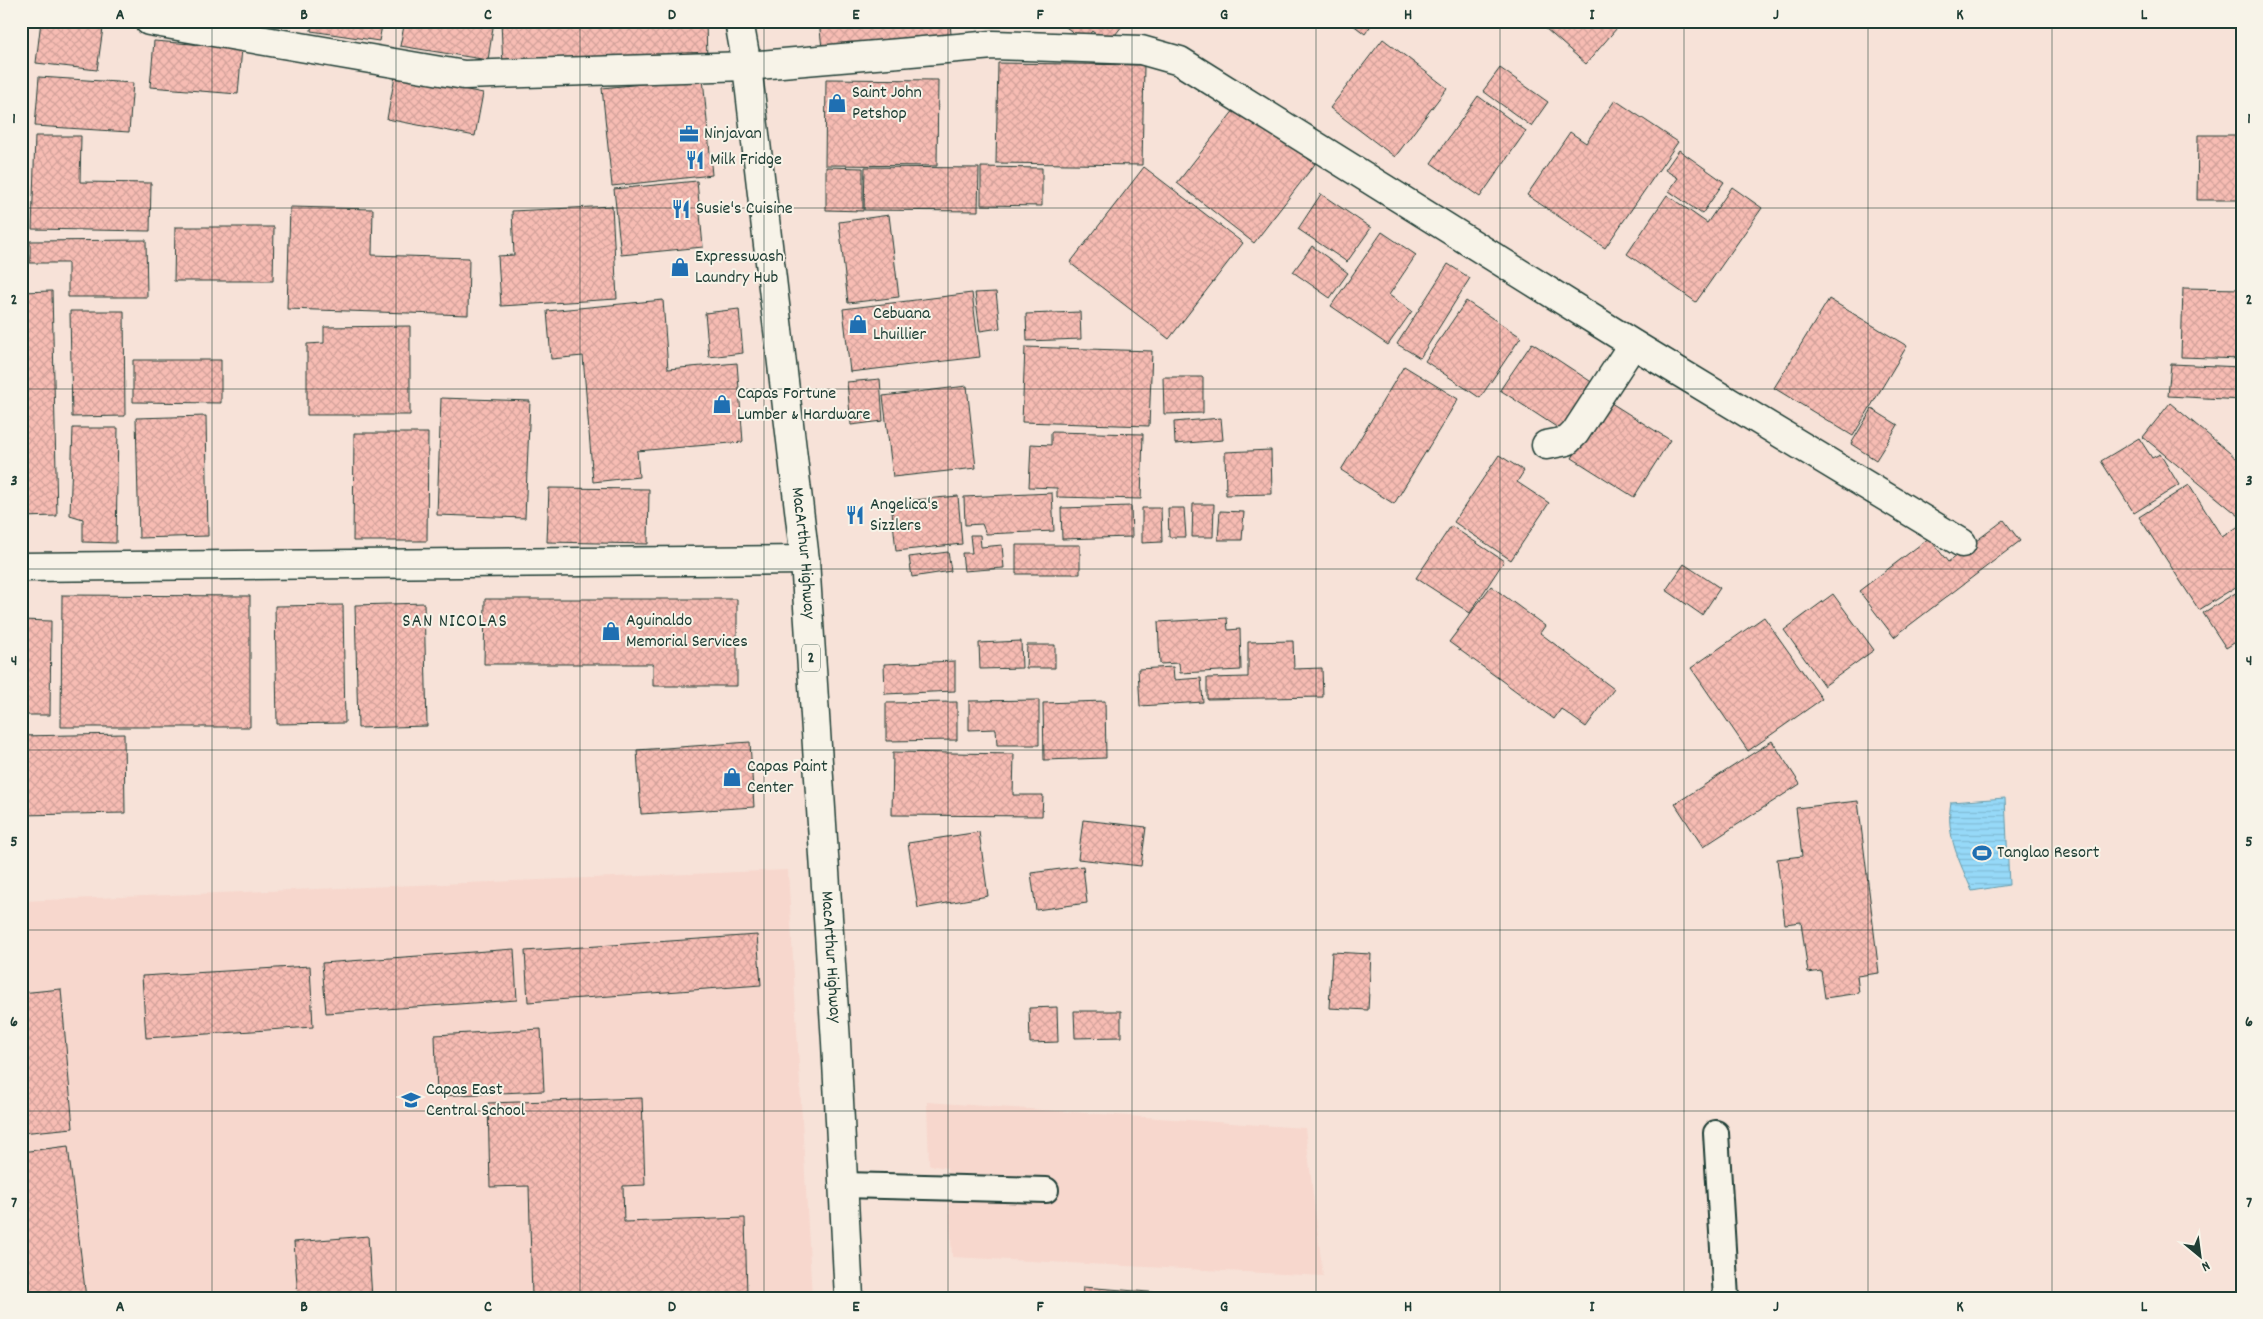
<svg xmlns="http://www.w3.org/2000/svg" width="2263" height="1319" viewBox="0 0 2263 1319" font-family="Dekko,sans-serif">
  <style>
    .built { fill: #f7d7cd }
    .water { fill: url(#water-rules); stroke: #669baa }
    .building { fill: url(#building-cross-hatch); stroke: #1f3d34 }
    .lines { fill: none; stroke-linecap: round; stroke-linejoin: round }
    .lane-casing { stroke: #1f3d34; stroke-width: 28 }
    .street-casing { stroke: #1f3d34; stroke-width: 31 }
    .highway-casing { stroke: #1f3d34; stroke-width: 31 }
    .lane { stroke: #f7f3e8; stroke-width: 24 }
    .street { stroke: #f7f3e8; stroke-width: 28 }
    .highway { stroke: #f7f3e8; stroke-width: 28 }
    .grid { fill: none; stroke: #1f3d34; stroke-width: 1; stroke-opacity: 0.55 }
    .labels { text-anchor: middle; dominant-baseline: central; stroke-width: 4; stroke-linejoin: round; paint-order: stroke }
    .shield { fill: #f7f3e8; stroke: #60746a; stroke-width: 1 }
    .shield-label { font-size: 16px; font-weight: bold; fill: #1f3d34 }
    .poi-label { font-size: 18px; fill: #1f3d34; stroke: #f7f3e8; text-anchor: start }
    .street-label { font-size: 18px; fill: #1f3d34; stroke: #f7f3e8 }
    .neighbourhood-label { font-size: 19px; letter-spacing: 1px; fill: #1f3d34; stroke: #f7f3e8 }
    .neatline { fill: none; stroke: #1f3d34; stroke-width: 2 }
    .grid-label { font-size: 16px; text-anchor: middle; font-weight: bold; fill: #1f3d34 }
  </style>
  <defs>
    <pattern id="water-rules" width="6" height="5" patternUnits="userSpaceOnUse" patternTransform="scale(1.25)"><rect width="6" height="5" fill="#96d9f8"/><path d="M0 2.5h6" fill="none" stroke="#81bbd5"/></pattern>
    <pattern id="building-cross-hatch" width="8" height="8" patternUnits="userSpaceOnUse" patternTransform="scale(1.25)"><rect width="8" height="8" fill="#f7bcb3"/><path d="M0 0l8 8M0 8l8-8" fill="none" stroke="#d3a29b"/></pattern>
  </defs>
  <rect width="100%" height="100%" fill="#f7e2d8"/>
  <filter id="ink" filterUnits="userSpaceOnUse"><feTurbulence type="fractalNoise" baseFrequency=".02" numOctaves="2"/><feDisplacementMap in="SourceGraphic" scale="10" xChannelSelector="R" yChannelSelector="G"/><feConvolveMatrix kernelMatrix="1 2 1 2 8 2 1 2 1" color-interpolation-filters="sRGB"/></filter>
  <g filter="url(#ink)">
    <path class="built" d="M 788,870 L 812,1298 L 21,1298 L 21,901 Z
      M 927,1102 L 1305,1128 L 1323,1276 L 952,1257 L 947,1168 L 929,1165 Z"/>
    <path class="water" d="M 2005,798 L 2009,885 L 1972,891 C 1960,862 1945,835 1951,802 Z"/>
    <path class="building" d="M 41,21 L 103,28 L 97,70 L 36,63 Z
      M 247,21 L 270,21 L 269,27 Z
      M 312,21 L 383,21 L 379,41 L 311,31 Z
      M 405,21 L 494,21 L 488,60 L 400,46 Z
      M 501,21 L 706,21 L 707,61 L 503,68 Z
      M 819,21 L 950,21 L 951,35 L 822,48 Z
      M 994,21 L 1126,21 L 1108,44 L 1092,31 L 1084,41 L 1062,24 Z
      M 1348,21 L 1374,21 L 1365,34 Z
      M 1537,21 L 1623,21 L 1586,64 Z
      M 1383,39 L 1447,88 L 1395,157 L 1330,108 Z
      M 154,41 L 242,48 L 238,94 L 150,87 Z
      M 998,63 L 1144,65 L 1142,165 L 996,163 Z
      M 1500,68 L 1548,102 L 1531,126 L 1483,91 Z
      M 395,76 L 483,93 L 475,136 L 387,119 Z
      M 39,77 L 133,83 L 129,132 L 35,126 Z
      M 703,78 L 712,175 L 612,186 L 602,88 Z
      M 826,79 L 938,80 L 937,166 L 825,165 Z
      M 1478,96 L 1526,131 L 1480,197 L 1431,163 Z
      M 1615,100 L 1678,142 L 1605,248 L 1527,195 L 1570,132 L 1586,143 Z
      M 1238,105 L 1315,164 L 1254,243 L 1177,183 Z
      M 2198,135 L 2242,135 L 2242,200 L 2197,200 Z
      M 35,136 L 81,136 L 80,182 L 151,183 L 150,231 L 32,229 Z
      M 1679,150 L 1724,182 L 1702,214 L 1669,191 L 1678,178 L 1665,170 Z
      M 826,167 L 863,168 L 863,211 L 826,210 Z
      M 865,167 L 979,168 L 978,211 L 864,210 Z
      M 981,167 L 1042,168 L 1042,206 L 981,205 Z
      M 1144,167 L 1243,243 L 1169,339 L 1070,263 Z
      M 697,181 L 703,247 L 621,255 L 614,189 Z
      M 1732,187 L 1762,208 L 1696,302 L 1627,254 L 1667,195 L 1707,223 Z
      M 1321,194 L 1371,228 L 1347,262 L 1298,229 Z
      M 612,206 L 617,299 L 501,306 L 498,256 L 514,255 L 512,211 Z
      M 290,207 L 373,209 L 372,255 L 469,258 L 468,315 L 287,309 Z
      M 889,215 L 899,297 L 848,303 L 839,222 Z
      M 175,227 L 274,227 L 273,281 L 174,281 Z
      M 1382,232 L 1416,255 L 1389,295 L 1412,311 L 1388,345 L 1331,306 Z
      M 146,240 L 147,297 L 68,297 L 68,263 L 30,263 L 30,241 Z
      M 1312,246 L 1348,273 L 1330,298 L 1293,272 Z
      M 1448,264 L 1470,278 L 1420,358 L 1397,344 Z
      M 2183,288 L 2242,289 L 2242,359 L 2181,357 Z
      M 52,291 L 57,516 L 21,517 L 21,292 Z
      M 996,292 L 1000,328 L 980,331 L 975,293 Z
      M 972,293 L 980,357 L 850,372 L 843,309 Z
      M 1829,299 L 1907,346 L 1853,436 L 1774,388 Z
      M 663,300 L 668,369 L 737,363 L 743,442 L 637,451 L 639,477 L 593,482 L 583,356 L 551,359 L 547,311 Z
      M 1466,301 L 1521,337 L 1480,398 L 1425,361 Z
      M 739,309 L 743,353 L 709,357 L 705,313 Z
      M 70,311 L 124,311 L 125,416 L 72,417 Z
      M 1080,312 L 1081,339 L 1027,341 L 1026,314 Z
      M 410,326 L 410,415 L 307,415 L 307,344 L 324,343 L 324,327 Z
      M 1532,343 L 1593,383 L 1561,430 L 1500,390 Z
      M 1025,347 L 1152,351 L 1149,426 L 1022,422 Z
      M 133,360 L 221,360 L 221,403 L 133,402 Z
      M 2171,364 L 2242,367 L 2242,400 L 2168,396 Z
      M 1404,366 L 1458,399 L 1394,504 L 1341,470 Z
      M 1163,377 L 1203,377 L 1203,413 L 1164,414 Z
      M 880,379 L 883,421 L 851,425 L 847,382 Z
      M 967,386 L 976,468 L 893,477 L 883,396 Z
      M 441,398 L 530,401 L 525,518 L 437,515 Z
      M 1608,401 L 1670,440 L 1634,497 L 1572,458 Z
      M 2170,403 L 2242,463 L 2242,513 L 2239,516 L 2143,437 Z
      M 1872,409 L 1898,425 L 1876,460 L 1851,444 Z
      M 206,416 L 208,536 L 139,538 L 136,418 Z
      M 1221,418 L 1223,440 L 1175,444 L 1174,422 Z
      M 73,428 L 118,428 L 116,543 L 83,542 L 83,519 L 70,515 Z
      M 1051,432 L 1143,434 L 1141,499 L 1057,497 L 1057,488 L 1029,487 L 1031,444 L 1051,445 Z
      M 354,433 L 428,433 L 427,541 L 353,541 Z
      M 2139,438 L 2152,458 L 2160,454 L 2179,485 L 2134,513 L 2101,461 Z
      M 1271,450 L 1272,494 L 1226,495 L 1225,452 Z
      M 1499,455 L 1524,471 L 1517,482 L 1549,503 L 1511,560 L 1454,522 Z
      M 2189,485 L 2222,537 L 2242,524 L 2242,583 L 2199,610 L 2139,517 Z
      M 549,488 L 649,489 L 648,544 L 547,542 Z
      M 1052,493 L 1054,531 L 986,534 L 982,524 L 965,525 L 964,497 Z
      M 958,496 L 962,544 L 896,551 L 891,502 Z
      M 1193,504 L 1214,504 L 1213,537 L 1192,537 Z
      M 1131,506 L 1132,537 L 1062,539 L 1061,508 Z
      M 1142,508 L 1161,508 L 1162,542 L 1142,543 Z
      M 1168,508 L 1184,508 L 1186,537 L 1169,537 Z
      M 1220,511 L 1244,512 L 1242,540 L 1218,540 Z
      M 2004,520 L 2020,541 L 1894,637 L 1859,591 L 1929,538 L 1948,562 Z
      M 1451,526 L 1504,561 L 1470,613 L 1416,578 Z
      M 970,535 L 980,535 L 981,547 L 1002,545 L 1004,568 L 964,571 L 962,553 L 972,553 Z
      M 1016,545 L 1080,545 L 1080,574 L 1016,574 Z
      M 948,552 L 951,571 L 912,577 L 909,557 Z
      M 1684,564 L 1720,588 L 1702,615 L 1666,590 Z
      M 1491,586 L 1545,626 L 1540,633 L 1614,689 L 1586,727 L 1561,709 L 1554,719 L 1449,642 Z
      M 2242,589 L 2242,638 L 2226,648 L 2203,613 Z
      M 1833,594 L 1874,650 L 1824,686 L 1784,630 Z
      M 62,595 L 250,596 L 250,727 L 61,727 Z
      M 485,599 L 737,599 L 737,686 L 653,686 L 653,664 L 484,664 Z
      M 424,603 L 427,726 L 358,728 L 355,605 Z
      M 343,605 L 345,723 L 277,724 L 275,606 Z
      M 1764,617 L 1822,699 L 1748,751 L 1691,668 Z
      M 1227,618 L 1228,630 L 1240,629 L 1241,670 L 1180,673 L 1179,663 L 1160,664 L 1158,622 Z
      M 21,620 L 51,621 L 50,715 L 21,715 Z
      M 1021,641 L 1022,668 L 980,669 L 979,643 Z
      M 1293,641 L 1294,669 L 1322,668 L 1323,697 L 1207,699 L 1207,678 L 1248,677 L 1248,642 Z
      M 1027,645 L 1055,645 L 1055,668 L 1026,668 Z
      M 955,661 L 955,691 L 885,694 L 884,664 Z
      M 1173,667 L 1174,680 L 1201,678 L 1203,702 L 1140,706 L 1138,669 Z
      M 1039,700 L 1039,745 L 997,745 L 996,729 L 969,730 L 969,701 Z
      M 1105,701 L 1106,758 L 1044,760 L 1043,703 Z
      M 957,702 L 957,740 L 886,741 L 886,703 Z
      M 124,734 L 125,813 L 21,815 L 21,736 Z
      M 1772,741 L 1800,784 L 1703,847 L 1675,804 Z
      M 750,742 L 754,807 L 641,814 L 637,750 Z
      M 893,752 L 1014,754 L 1013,795 L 1043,795 L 1042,816 L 892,815 Z
      M 1858,801 L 1879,973 L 1857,976 L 1859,993 L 1825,998 L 1821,971 L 1808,973 L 1801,922 L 1785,924 L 1777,859 L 1802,856 L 1796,808 Z
      M 1083,820 L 1146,827 L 1141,866 L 1078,859 Z
      M 979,832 L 988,896 L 918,908 L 908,843 Z
      M 1083,866 L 1087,903 L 1036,910 L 1031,873 Z
      M 757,935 L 761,985 L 528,1002 L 525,951 Z
      M 514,949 L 517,1000 L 326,1013 L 322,963 Z
      M 1332,952 L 1371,954 L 1368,1010 L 1329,1008 Z
      M 310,966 L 313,1027 L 146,1038 L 142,976 Z
      M 61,989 L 73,1128 L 21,1133 L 21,993 Z
      M 1057,1007 L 1058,1042 L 1030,1043 L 1029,1008 Z
      M 1074,1011 L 1121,1011 L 1121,1037 L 1075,1038 Z
      M 541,1029 L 544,1091 L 437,1096 L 435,1035 Z
      M 642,1098 L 645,1185 L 623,1186 L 624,1222 L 745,1218 L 747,1295 L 652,1298 L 532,1298 L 529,1186 L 490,1187 L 488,1103 Z
      M 68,1146 L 86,1298 L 21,1298 L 21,1152 Z
      M 368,1236 L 372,1298 L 298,1298 L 294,1242 Z
      M 1083,1287 L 1175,1294 L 1174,1298 L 1082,1298 Z"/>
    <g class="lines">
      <g class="lane-casing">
        <path id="lane" d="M 1716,1133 L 1726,1298
          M 844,1185 L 1046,1190"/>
      </g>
      <g class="street-casing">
        <path id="street" d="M 149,21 L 464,75 L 747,66 L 993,45 L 1141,50 L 1180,61 L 1633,344 L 1962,543
          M 1546,445 L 1567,441 L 1575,433 L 1633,344
          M 21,567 L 805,560"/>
      </g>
      <g class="highway-casing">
        <g id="highway">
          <path id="s1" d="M 739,21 L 747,66 L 805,560 L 836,1042 L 849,1298"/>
        </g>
      </g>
      <use href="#lane" class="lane"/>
      <use href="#street" class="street"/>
      <use href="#highway" class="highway"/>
    </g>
  </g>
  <path class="grid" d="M 212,21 L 212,1298M 396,21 L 396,1298M 580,21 L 580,1298M 764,21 L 764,1298M 948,21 L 948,1298M 1132,21 L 1132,1298M 1316,21 L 1316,1298M 1500,21 L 1500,1298M 1684,21 L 1684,1298M 1868,21 L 1868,1298M 2052,21 L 2052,1298M 21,208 L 2242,208M 21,389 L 2242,389M 21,569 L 2242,569M 21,750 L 2242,750M 21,930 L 2242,930M 21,1111 L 2242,1111"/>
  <defs>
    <g id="shop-bare" transform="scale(1.5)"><path d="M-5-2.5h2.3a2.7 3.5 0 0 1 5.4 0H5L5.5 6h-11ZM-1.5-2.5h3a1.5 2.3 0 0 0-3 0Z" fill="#1f6fb2" stroke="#f7f3e8" stroke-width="2.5" paint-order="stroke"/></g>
    <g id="office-bare" transform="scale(1.5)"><path d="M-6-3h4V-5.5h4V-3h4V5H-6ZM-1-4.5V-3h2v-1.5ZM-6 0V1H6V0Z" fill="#1f6fb2" stroke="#f7f3e8" stroke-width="2.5" paint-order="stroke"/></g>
    <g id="restaurant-bare" transform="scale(1.5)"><path d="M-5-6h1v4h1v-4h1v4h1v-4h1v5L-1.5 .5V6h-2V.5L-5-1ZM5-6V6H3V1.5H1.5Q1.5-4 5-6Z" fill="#1f6fb2" stroke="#f7f3e8" stroke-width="2.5" paint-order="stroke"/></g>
    <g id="stadium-bare" transform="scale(1.5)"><path d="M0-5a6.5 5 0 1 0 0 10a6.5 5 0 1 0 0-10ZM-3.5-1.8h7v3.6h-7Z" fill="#1f6fb2" stroke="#f7f3e8" stroke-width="2.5" paint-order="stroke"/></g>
    <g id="school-bare" transform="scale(1.5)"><path d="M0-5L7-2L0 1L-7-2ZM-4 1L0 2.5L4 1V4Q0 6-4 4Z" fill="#1f6fb2" stroke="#f7f3e8" stroke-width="2.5" paint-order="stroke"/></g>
  </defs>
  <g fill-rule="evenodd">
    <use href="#shop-bare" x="837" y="103"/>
    <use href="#office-bare" x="689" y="134"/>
    <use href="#restaurant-bare" x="695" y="160"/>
    <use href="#restaurant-bare" x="681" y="209"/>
    <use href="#shop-bare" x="680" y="267"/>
    <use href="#shop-bare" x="858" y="324"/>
    <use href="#shop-bare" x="722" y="404"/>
    <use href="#restaurant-bare" x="855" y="515"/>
    <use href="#shop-bare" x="611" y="631"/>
    <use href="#shop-bare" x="732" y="777"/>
    <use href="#stadium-bare" x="1982" y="853"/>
    <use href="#school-bare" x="411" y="1100"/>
  </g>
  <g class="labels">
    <rect class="shield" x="802" y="644.5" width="18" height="27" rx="4"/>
    <g class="shield-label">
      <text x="811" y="658">2</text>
    </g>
    <g class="poi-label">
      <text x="852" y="93">Saint John<tspan x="852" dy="21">Petshop</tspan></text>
      <text x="704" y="134">Ninjavan</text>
      <text x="710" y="160">Milk Fridge</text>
      <text x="696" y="209">Susie's Cuisine</text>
      <text x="695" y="257">Expresswash<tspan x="695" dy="21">Laundry Hub</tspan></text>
      <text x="873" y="314">Cebuana<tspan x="873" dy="21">Lhuillier</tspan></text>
      <text x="737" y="394">Capas Fortune<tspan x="737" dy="21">Lumber &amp; Hardware</tspan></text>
      <text x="870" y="505">Angelica's<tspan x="870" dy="21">Sizzlers</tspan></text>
      <text x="626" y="621">Aguinaldo<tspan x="626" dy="21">Memorial Services</tspan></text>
      <text x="747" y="767">Capas Paint<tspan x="747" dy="21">Center</tspan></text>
      <text x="1997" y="853">Tanglao Resort</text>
      <text x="426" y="1090">Capas East<tspan x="426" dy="21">Central School</tspan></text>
    </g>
    <g class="street-label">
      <text stroke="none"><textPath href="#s1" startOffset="536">MacArthur Highway</textPath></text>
      <text stroke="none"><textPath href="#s1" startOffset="941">MacArthur Highway</textPath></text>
    </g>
    <g class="neighbourhood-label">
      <text x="455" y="622">SAN NICOLAS</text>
    </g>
  </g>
  <rect width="2263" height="1319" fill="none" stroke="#f7f3e8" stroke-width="55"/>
  <g transform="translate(2200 1256) rotate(151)" stroke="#f7f3e8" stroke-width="4" paint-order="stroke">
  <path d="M0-4L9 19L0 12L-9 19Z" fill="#1f3d34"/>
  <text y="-8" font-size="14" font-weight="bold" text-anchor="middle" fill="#1f3d34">N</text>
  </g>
  <rect x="28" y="28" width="2208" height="1264" class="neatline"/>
  <g class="grid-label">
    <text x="120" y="19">A</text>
    <text x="304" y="19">B</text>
    <text x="488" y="19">C</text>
    <text x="672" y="19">D</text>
    <text x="856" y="19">E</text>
    <text x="1040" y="19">F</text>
    <text x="1224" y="19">G</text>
    <text x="1408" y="19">H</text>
    <text x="1592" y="19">I</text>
    <text x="1776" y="19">J</text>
    <text x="1960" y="19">K</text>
    <text x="2144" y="19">L</text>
    <text x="14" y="123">1</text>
    <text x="2249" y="123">1</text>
    <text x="14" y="304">2</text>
    <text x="2249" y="304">2</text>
    <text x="14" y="485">3</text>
    <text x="2249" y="485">3</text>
    <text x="14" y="665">4</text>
    <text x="2249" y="665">4</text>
    <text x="14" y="846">5</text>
    <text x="2249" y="846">5</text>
    <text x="14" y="1026">6</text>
    <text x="2249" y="1026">6</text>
    <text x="14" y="1207">7</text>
    <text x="2249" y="1207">7</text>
    <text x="120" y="1311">A</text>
    <text x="304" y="1311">B</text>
    <text x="488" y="1311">C</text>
    <text x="672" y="1311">D</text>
    <text x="856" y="1311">E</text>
    <text x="1040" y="1311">F</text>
    <text x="1224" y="1311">G</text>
    <text x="1408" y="1311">H</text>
    <text x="1592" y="1311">I</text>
    <text x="1776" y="1311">J</text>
    <text x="1960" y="1311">K</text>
    <text x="2144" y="1311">L</text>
  </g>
</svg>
